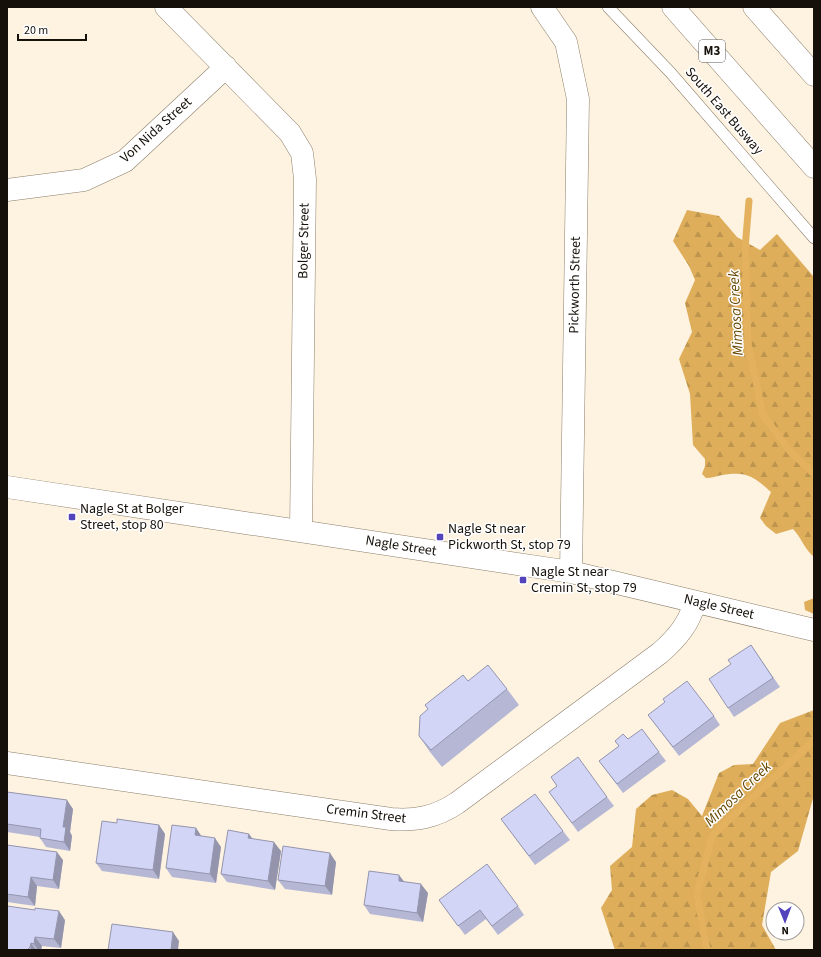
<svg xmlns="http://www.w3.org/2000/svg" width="821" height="957" viewBox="0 0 821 957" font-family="'Source Sans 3',sans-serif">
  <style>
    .forest { fill: url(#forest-firs) }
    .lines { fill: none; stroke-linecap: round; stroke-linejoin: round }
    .stream { stroke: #e4b25f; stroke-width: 7 }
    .service-casing { stroke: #8b7e6a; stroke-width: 12 }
    .minor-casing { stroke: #8b7e6a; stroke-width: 23 }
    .motorway-casing { stroke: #8b7e6a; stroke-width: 23 }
    .service { stroke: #fff; stroke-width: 11 }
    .minor { stroke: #fff; stroke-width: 22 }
    .motorway { stroke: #fff; stroke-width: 22 }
    .wall { fill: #b5b7d4 }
    .shaded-wall { fill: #9495ad }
    .building { fill: #d3d5f7; stroke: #9495ad }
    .poi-dot { fill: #5344bc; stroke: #fff; stroke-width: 1.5 }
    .labels { text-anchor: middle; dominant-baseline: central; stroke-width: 3; stroke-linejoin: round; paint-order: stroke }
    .shield { fill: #fff; stroke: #5b5853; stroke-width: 1 }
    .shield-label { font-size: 13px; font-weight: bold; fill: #151009 }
    .street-label { font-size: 14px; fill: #151009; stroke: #fff }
    .poi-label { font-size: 14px; fill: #151009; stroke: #fff; text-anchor: start }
    .water-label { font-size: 15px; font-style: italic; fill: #694903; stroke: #fff }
  </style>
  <defs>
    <pattern id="forest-firs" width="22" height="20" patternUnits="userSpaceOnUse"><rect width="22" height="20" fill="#dfae5b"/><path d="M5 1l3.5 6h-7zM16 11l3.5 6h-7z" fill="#be954e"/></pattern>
  </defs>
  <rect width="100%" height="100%" fill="#fef2e1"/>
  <path class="forest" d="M 687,210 L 719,216 L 737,237 L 760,250 L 777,234 L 814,277 L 814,557 C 805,550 801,537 793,529 L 776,534 L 766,526 L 760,518 L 771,492 C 753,476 747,471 722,475 C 716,476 712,478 706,478 L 702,474 L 705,466 L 705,459 L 693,445 L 690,394 L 679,359 L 692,332 L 685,303 L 695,280 L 689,266 L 673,241 Z
    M 814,598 L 814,614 L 805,610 L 804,602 Z
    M 814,710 L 814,795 L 798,851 L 771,872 L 762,925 L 776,950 L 615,950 L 601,908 L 612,890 L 610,866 L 632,847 L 636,809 L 652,795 L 672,790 L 688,799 L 702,816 L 719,773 L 734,765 L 753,764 L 780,723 Z"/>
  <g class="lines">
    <path class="stream" d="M 749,201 L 745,249 L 748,344 L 763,415 L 789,450 L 814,474
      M 707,950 L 697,894 L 712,836 L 814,740"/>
    <g class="service-casing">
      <path id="service" d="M 608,7 L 670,72 L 814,238"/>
    </g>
    <g class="minor-casing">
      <path id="minor" d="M 166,7 L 290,133 L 302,153 L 305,179 L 301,530
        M 542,7 L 566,42 L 578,99 L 571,572
        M 7,190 L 84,180 L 125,161 L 226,67
        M 7,487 L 571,572 L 814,630
        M 7,763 L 391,819 C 416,821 436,817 457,803 L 660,653 C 677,638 689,624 695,602"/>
    </g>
    <g class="motorway-casing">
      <path id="motorway" d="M 673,7 L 814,167
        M 754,7 L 814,75"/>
    </g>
    <use href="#service" class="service"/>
    <use href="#minor" class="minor"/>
    <use href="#motorway" class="motorway"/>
  </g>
  <path class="wall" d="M 751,645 L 780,687 L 734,717 L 728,708 L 731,664 Z
    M 468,681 L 507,689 L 519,705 L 442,767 L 430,752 L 419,736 L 428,709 L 425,705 Z
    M 648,715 L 714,716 L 720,725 L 679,756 Z
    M 628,739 L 659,752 L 666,761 L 623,793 L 599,761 L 619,746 L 615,741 Z
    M 551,777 L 607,797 L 614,806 L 578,832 L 549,792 L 557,786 Z
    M 7,792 L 73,809 L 70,832 L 72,836 L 70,851 L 46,847 L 40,838 L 40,837 L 7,832 Z
    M 501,819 L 563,831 L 570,840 L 535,865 Z
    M 117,823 L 159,825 L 165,834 L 159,879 L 102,871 L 96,863 Z
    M 196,828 L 201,836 L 221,847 L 216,883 L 172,877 L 166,868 Z
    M 249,834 L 253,839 L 281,851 L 275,890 L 227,882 L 221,874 Z
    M 7,845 L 63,860 L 59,889 L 37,886 L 35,906 L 7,902 Z
    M 336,862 L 332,895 L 285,889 L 278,880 Z
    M 404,881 L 428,893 L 423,922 L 370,914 L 364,905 Z
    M 439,900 L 518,906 L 524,915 L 498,935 L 486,919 L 465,935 Z
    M 65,920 L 61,948 L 42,946 L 41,950 L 7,950 Z"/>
  <path class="shaded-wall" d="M 67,800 L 73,809 L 70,832 L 72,836 L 70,851 L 64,842 L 63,827 Z
    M 159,825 L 165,834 L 159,879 L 153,870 Z
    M 196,828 L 202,837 L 195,835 Z
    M 249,834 L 255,843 L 248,838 Z
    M 215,838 L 221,847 L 216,883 L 210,874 Z
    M 274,842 L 281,851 L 275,890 L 268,881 Z
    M 57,852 L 63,860 L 59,889 L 53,880 Z
    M 330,853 L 336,862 L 332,895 L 325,886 Z
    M 399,875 L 406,884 L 399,881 Z
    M 31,877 L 37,886 L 35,906 L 28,897 Z
    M 421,884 L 428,893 L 423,922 L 417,913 Z
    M 59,911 L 65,920 L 61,948 L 54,939 Z
    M 173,932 L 179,941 L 178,950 L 171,950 Z
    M 35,937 L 42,946 L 41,950 L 38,950 L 34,944 Z
    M 31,943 L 36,950 L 32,950 L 30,947 Z"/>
  <path class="building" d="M 751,645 L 773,678 L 728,708 L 709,679 L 731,664 L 728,660 Z
    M 488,665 L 507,689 L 431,750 L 419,736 L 420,716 L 428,709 L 425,705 L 463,675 L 468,681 Z
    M 687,681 L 714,716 L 673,747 L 648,715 L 665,702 L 663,699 Z
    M 642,729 L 659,752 L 617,784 L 599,761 L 619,746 L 615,741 L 623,734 L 628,739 Z
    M 578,757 L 607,797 L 572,823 L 549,792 L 557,786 L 551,777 Z
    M 7,792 L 67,800 L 63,827 L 66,827 L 64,842 L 40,838 L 41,829 L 7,824 Z
    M 535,794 L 563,831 L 529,856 L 501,819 Z
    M 117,819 L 159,825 L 153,870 L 96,863 L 102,821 L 117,823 Z
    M 172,825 L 196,828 L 195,835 L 215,838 L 210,874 L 166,868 Z
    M 228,830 L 249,834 L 248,838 L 274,842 L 268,881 L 221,874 Z
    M 7,845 L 57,852 L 53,880 L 31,877 L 28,897 L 7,894 Z
    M 283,846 L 330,853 L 325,886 L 278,880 Z
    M 487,864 L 518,906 L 492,926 L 480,910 L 458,926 L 439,900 Z
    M 369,871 L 399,875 L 399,881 L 421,884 L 417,913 L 364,905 Z
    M 7,906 L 35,910 L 35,908 L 59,911 L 54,939 L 35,937 L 34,944 L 31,943 L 30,947 L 27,950 L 7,950 Z
    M 112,924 L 173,932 L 171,950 L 108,950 Z"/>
  <g class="poi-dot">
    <rect x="68" y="513" width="8" height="8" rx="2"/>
    <rect x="436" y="533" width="8" height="8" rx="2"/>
    <rect x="519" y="576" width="8" height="8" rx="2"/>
  </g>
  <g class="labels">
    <rect class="shield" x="699" y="40" width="26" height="22" rx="3"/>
    <g class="shield-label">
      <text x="712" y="51">M3</text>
    </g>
    <g class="street-label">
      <text transform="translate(724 111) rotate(49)">South East Busway</text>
      <text transform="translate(156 130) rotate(-42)">Von Nida Street</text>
      <text transform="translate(304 241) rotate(-89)">Bolger Street</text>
      <text transform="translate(575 285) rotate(-89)">Pickworth Street</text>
      <text transform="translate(401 546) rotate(9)">Nagle Street</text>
      <text transform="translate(719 607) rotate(13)">Nagle Street</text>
      <text transform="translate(366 814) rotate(7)">Cremin Street</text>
    </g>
    <g class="poi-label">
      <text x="80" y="509">Nagle St at Bolger<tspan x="80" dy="16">Street, stop 80</tspan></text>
      <text x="448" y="529">Nagle St near<tspan x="448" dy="16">Pickworth St, stop 79</tspan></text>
      <text x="531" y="572">Nagle St near<tspan x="531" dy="16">Cremin St, stop 79</tspan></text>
    </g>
    <g class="water-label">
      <text transform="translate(736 313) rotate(-93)">Mimosa Creek</text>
      <text transform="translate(738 794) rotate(-44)">Mimosa Creek</text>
    </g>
  </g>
  <rect width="821" height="957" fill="none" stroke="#151009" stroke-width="16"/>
  <g transform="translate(785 921) rotate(179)"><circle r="19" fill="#ffffff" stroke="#a19f9d"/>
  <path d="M0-3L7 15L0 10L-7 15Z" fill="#5344bc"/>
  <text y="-6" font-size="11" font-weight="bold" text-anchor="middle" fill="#151009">N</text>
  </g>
  <path d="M18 34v6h68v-6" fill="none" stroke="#151009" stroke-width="2"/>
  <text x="24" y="34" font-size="12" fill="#151009" stroke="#ffffff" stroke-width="3" paint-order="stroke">20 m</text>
</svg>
